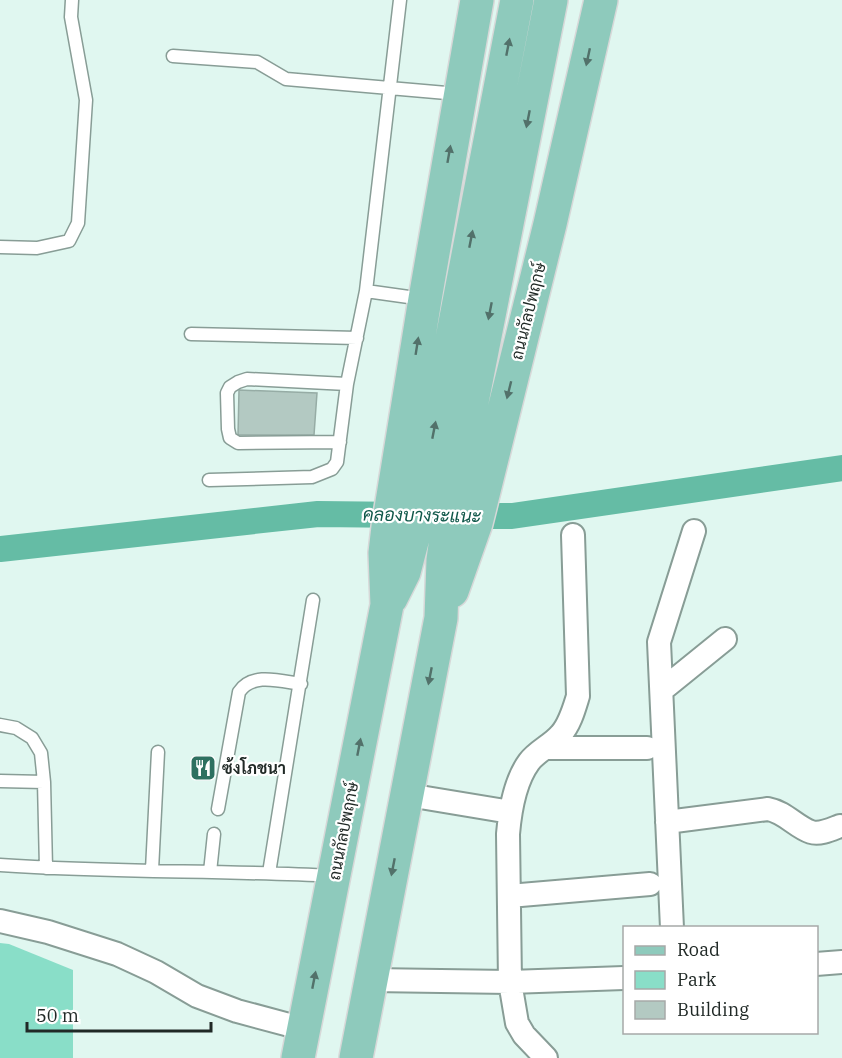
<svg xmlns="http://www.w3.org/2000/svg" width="842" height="1058" viewBox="0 0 842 1058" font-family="'IBM Plex Serif',Sarabun,serif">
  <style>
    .green { fill: #89dec8 }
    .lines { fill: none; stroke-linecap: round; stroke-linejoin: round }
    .canal { stroke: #65bca5; stroke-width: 26 }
    .building { fill: #b3c9c2; stroke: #96aca5; stroke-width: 1.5 }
    .lane-casing { stroke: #889d96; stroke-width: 15 }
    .street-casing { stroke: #889d96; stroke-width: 26 }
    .primary-casing { stroke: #d7d8d8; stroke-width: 36 }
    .lane { stroke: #fff; stroke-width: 12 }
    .street { stroke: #fff; stroke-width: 22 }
    .primary { stroke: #8ecabc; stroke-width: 33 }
    .oneway { fill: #52716a }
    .labels { text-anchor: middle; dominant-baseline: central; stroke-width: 4.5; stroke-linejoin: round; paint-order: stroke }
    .street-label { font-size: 16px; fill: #202926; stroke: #fff }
    .poi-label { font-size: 16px; font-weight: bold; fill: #202926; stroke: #fff; text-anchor: start }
    .water-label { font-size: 18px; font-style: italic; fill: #10584a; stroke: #fff }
  </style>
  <rect width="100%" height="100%" fill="#e0f7f0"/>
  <path class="green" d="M 0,943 L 9,944 L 73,970 L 73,1058 L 0,1058 Z"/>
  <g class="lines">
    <path class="canal" d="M 460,516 L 512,516 L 842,468
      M 0,549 L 318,514 L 409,515"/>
  </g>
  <path class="building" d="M 239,390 L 317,393 L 314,435 L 238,435 Z"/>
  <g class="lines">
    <g class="lane-casing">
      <path id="lane" d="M 173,56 L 257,62 L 286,79 L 458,94
        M 0,247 L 37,248 L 69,241 L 78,223 L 86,100 L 71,17 L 72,0
        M 366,291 L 400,0
        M 191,334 L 357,338
        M 340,442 L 238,443 L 230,438 L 228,429 L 227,393 L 230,387 L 238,382 L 247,379 L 347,384
        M 209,480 L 312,477 L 332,469 L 337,462 L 347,384 L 366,291 L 423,299
        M 0,725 L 16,728 L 32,738 L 41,753 L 44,782 L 46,868
        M 0,781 L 44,782
        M 218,809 L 239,692 C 252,672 280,681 301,684
        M 0,865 C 111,873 222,870 333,876
        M 152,870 L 158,752
        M 210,872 L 214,834
        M 269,873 L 313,600"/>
    </g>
    <g class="street-casing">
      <path id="street" d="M 662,690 L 725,639
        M 546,748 L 647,748
        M 408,795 L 510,812
        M 667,822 L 768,809 C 785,812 796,827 811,832 C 820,835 832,829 840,826
        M 509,896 L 650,884
        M 0,921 L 48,932 L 117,954 L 156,972 L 197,996 L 237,1011 L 304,1029
        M 672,928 L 659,642 L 694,531
        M 816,964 L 842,962
        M 371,980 L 510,982 L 624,978
        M 546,1058 L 524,1035 L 517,1023 L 510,982 L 508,834 C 510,811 515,781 529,762 C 537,751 552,745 561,734 C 570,724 574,709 578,696 L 573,535"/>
    </g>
    <g class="primary-casing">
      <path id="primary" d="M 452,591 L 476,523 L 550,224 L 601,0
        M 391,598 L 404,572 L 416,526 L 517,0
        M 298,1058 L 387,605 L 385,553 L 388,527 L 425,299 L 477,0
        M 356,1058 L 441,618 L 443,560 L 448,524 L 551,0"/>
    </g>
    <use href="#lane" class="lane"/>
    <use href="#street" class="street"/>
    <use href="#primary" class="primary"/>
  </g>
  <defs><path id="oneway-solid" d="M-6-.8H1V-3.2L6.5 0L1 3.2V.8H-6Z" transform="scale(1.5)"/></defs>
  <g class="oneway">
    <use href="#oneway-solid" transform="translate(508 47) rotate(-79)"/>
    <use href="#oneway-solid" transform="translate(588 57) rotate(102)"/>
    <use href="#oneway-solid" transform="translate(528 119) rotate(101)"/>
    <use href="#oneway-solid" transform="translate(449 154) rotate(-80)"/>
    <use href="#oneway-solid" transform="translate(471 239) rotate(-79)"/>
    <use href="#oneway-solid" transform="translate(490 311) rotate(101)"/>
    <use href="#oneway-solid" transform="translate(417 346) rotate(-81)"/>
    <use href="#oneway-solid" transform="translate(509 390) rotate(104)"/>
    <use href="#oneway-solid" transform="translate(434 430) rotate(-79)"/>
    <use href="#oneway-solid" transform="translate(430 676) rotate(101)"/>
    <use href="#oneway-solid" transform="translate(359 747) rotate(-79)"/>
    <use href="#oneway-solid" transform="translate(393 867) rotate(101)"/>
    <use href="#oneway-solid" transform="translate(314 980) rotate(-79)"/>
  </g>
  <defs>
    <g id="restaurant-square" transform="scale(1.35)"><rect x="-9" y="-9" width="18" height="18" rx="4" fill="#2e7060" stroke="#fff"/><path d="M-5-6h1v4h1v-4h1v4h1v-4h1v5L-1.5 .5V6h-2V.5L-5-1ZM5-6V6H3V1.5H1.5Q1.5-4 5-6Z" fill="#fff"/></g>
  </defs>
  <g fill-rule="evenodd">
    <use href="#restaurant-square" x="203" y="768"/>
  </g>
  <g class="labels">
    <g class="street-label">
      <text transform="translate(528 311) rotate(-76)">ถนนกัลปพฤกษ์</text>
      <text transform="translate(343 831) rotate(-79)">ถนนกัลปพฤกษ์</text>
    </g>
    <g class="poi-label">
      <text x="222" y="768">ซ้งโภชนา</text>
    </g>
    <g class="water-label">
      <text transform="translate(422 515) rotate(1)">คลองบางระแนะ</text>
    </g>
  </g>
  <rect x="623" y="926" width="195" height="108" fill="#ffffff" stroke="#a6a9a8" stroke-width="1.5"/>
  <rect x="635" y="946" width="30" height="9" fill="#8ecabc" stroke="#a6a9a8" stroke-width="1.5"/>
  <text x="677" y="956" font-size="18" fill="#202926">Road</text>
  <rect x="635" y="971" width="30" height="18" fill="#89dec8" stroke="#a6a9a8" stroke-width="1.5"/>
  <text x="677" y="986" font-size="18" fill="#202926">Park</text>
  <rect x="635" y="1001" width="30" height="18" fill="#b3c9c2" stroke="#a6a9a8" stroke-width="1.5"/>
  <text x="677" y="1016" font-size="18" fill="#202926">Building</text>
  <path d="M27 1022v9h184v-9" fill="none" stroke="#202926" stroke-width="3"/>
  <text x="36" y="1022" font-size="18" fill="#202926" stroke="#ffffff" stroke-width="4.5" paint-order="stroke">50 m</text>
</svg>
